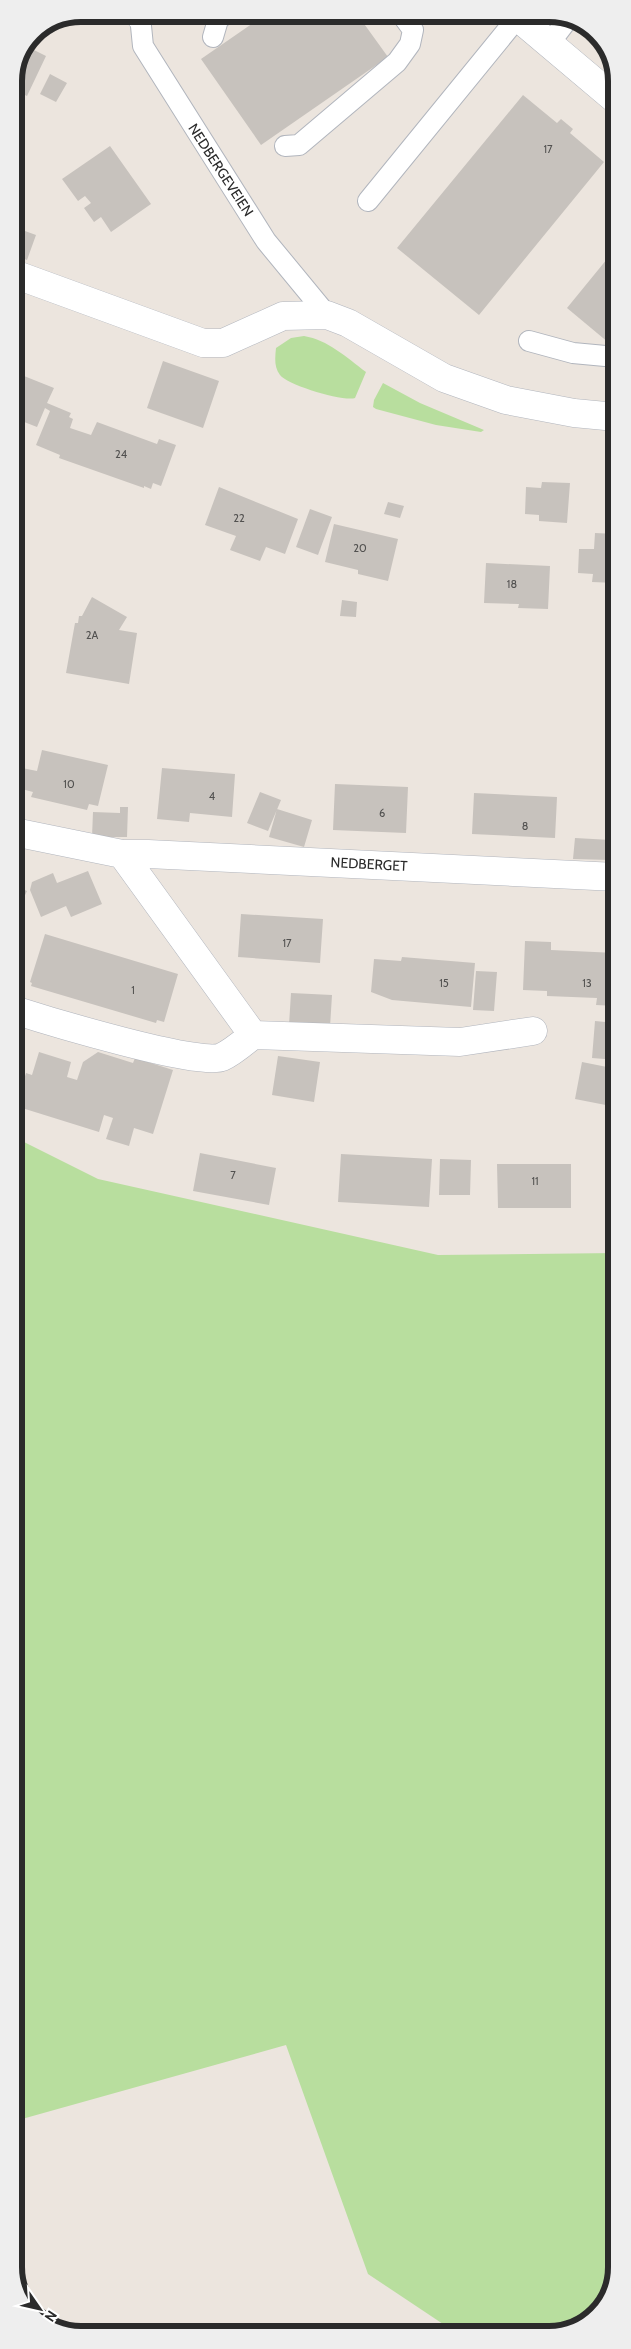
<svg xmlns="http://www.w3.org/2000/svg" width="631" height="2349" viewBox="0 0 631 2349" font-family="Cabin,sans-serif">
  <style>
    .green { fill: #b8de9e }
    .building { fill: #c7c2bd }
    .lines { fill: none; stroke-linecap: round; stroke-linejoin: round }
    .service-casing { stroke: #b1b5bd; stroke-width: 22 }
    .minor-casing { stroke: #b1b5bd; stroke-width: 29 }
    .service { stroke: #fff; stroke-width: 20 }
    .minor { stroke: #fff; stroke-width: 28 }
    .labels { text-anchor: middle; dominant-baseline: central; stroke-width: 4; stroke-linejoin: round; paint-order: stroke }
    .number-label { font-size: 11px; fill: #525150 }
    .street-label { font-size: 14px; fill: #2b2b2b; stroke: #fff }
    .rim { fill: none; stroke: #2b2b2b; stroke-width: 6 }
  </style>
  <rect width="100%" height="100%" fill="#ece5de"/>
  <path class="green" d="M 304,336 C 328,340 346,357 366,372 L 355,398 C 344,402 287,385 280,375 C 274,367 275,358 276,348 L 291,338 Z
    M 383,383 L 420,403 L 484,430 L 481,432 L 436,425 L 376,409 L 373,407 L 374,400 Z
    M 14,1137 L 98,1179 L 438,1255 L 617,1253 L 617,2268 L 601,2312 L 563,2334 L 458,2334 L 368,2274 L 286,2045 L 22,2119 L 15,2092 Z"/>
  <path class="building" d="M 266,14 L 306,14 L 308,17 L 312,14 L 322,14 L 335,17 L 340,23 L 352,14 L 357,14 L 388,57 L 261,145 L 201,59 Z
    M 28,47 L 46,56 L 27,96 L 14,90 L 14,81 Z
    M 50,74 L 67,83 L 56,102 L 40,94 Z
    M 523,95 L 557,123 L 561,119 L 573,129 L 570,133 L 604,162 L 479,315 L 397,248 Z
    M 110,146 L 151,204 L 111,232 L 101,217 L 94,222 L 84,208 L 91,203 L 85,196 L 78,201 L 62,179 Z
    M 14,227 L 36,235 L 27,260 L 14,255 Z
    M 616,248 L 616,346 L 615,348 L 567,308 Z
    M 163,361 L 219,381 L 203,428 L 147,408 Z
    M 14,372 L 54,388 L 47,403 L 71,413 L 69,417 L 73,419 L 70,428 L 91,435 L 97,422 L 157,444 L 159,439 L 176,445 L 161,486 L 153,483 L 151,489 L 144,486 L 144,488 L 59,458 L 60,455 L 36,445 L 50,411 L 45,408 L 37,427 L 14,418 Z
    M 542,482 L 570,483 L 567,523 L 539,521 L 539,515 L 525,514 L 526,487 L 541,488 Z
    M 219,487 L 298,519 L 285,554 L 266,547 L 260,561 L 230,550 L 236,536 L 205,525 Z
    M 388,502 L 404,506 L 400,518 L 384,514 Z
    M 310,509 L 332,517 L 318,555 L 296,547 Z
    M 334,524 L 398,539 L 388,581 L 358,574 L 358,570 L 325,562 Z
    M 595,533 L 616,534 L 616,583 L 592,582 L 593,574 L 578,573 L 579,549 L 594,549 Z
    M 486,563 L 550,566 L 548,609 L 518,608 L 519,604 L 484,603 Z
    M 92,597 L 127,617 L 119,630 L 137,633 L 129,684 L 66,673 L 75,623 L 78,623 L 79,616 L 82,616 Z
    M 342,600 L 357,602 L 356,617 L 340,616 Z
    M 42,750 L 108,765 L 98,806 L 89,804 L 87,810 L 31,797 L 33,792 L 14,787 L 17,767 L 37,771 Z
    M 162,768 L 235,774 L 232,817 L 190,813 L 189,822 L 157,819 Z
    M 335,784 L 408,787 L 406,833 L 333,830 Z
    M 260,792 L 281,800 L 268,831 L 247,823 Z
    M 474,793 L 557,797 L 555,838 L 472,834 Z
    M 120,807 L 128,807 L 127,837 L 92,837 L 93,812 L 120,813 Z
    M 277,809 L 312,820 L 304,847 L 269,837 Z
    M 575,838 L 611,840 L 610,860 L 573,859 Z
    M 88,871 L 102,904 L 71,917 L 66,906 L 41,917 L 30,890 L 32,882 L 53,873 L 57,883 Z
    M 14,885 L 27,891 L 14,918 Z
    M 241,914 L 323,919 L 320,963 L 238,957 Z
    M 45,934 L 178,974 L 164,1022 L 157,1020 L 156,1023 L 31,986 L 32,983 L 30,982 Z
    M 525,941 L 551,942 L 551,950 L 616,953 L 616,1006 L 596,1005 L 597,998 L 547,996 L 547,991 L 523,990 Z
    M 402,957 L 475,963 L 471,1007 L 392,1000 L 371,992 L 374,959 L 401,961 Z
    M 476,971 L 497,972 L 494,1011 L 473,1010 Z
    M 291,993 L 332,995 L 330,1027 L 289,1025 Z
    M 595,1021 L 616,1023 L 617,1060 L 592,1058 Z
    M 39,1052 L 71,1062 L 67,1077 L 77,1080 L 83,1062 L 98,1052 L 133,1063 L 135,1058 L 173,1070 L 153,1134 L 134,1128 L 129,1146 L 106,1139 L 113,1118 L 104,1115 L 99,1132 L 22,1108 L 23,1104 L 17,1102 L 26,1073 L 32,1075 Z
    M 278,1056 L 320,1062 L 314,1102 L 272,1095 Z
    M 582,1062 L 617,1069 L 616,1107 L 575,1099 Z
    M 200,1153 L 276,1168 L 269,1205 L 193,1191 Z
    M 341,1154 L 432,1159 L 429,1207 L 338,1202 Z
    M 440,1159 L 471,1160 L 470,1195 L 439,1195 Z
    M 497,1164 L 571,1164 L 571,1208 L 498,1208 Z"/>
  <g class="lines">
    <g class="service-casing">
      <path id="service" d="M 140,16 L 143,46 L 266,241 L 327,315
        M 213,37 L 218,20 L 225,14
        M 549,44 L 568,19
        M 285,146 L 299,145 L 397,62 L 410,44 L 413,30 L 402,15
        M 368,201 L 518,17
        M 529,341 L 573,353 L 616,357"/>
    </g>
    <g class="minor-casing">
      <path id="minor" d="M 514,14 L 616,100
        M 140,16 L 142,14
        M 14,274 L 203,343 L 223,343 L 283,316 L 327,315 L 348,323 L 444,378 L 506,400 L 574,413 L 616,417
        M 14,832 L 122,854 L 148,854 L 616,877
        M 122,854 L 253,1035 L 460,1042 L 533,1031
        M 14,1010 C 45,1020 200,1067 222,1057 C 233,1052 244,1042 253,1035"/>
    </g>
    <use href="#service" class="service"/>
    <use href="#minor" class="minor"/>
  </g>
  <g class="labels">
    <g class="number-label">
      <text x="548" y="149">17</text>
      <text x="121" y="454">24</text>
      <text x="239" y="518">22</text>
      <text x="360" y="548">20</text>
      <text x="512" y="584">18</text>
      <text x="92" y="635">2A</text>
      <text x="69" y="784">10</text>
      <text x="212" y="796">4</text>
      <text x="382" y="813">6</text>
      <text x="525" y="826">8</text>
      <text x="287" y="943">17</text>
      <text x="444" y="983">15</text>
      <text x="587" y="983">13</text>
      <text x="133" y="990">1</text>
      <text x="233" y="1175">7</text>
      <text x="535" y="1181">11</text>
    </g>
    <g class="street-label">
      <text transform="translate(221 170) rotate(57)">NEDBERGEVEIEN</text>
      <text transform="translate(369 864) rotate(3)">NEDBERGET</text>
    </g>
  </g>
  <path d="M0 0H631V2349H0ZM81 22H549A59 59 0 0 1 608 81V2267A59 59 0 0 1 549 2326H81A59 59 0 0 1 22 2267V81A59 59 0 0 1 81 22Z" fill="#eee" fill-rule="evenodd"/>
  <path class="rim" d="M81 22H549A59 59 0 0 1 608 81V2267A59 59 0 0 1 549 2326H81A59 59 0 0 1 22 2267V81A59 59 0 0 1 81 22Z"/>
  <g transform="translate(40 2309) rotate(124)" stroke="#ffffff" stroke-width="4" paint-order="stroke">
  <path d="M0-4L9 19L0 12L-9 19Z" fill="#2b2b2b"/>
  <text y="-8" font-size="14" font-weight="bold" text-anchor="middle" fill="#2b2b2b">N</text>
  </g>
</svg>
